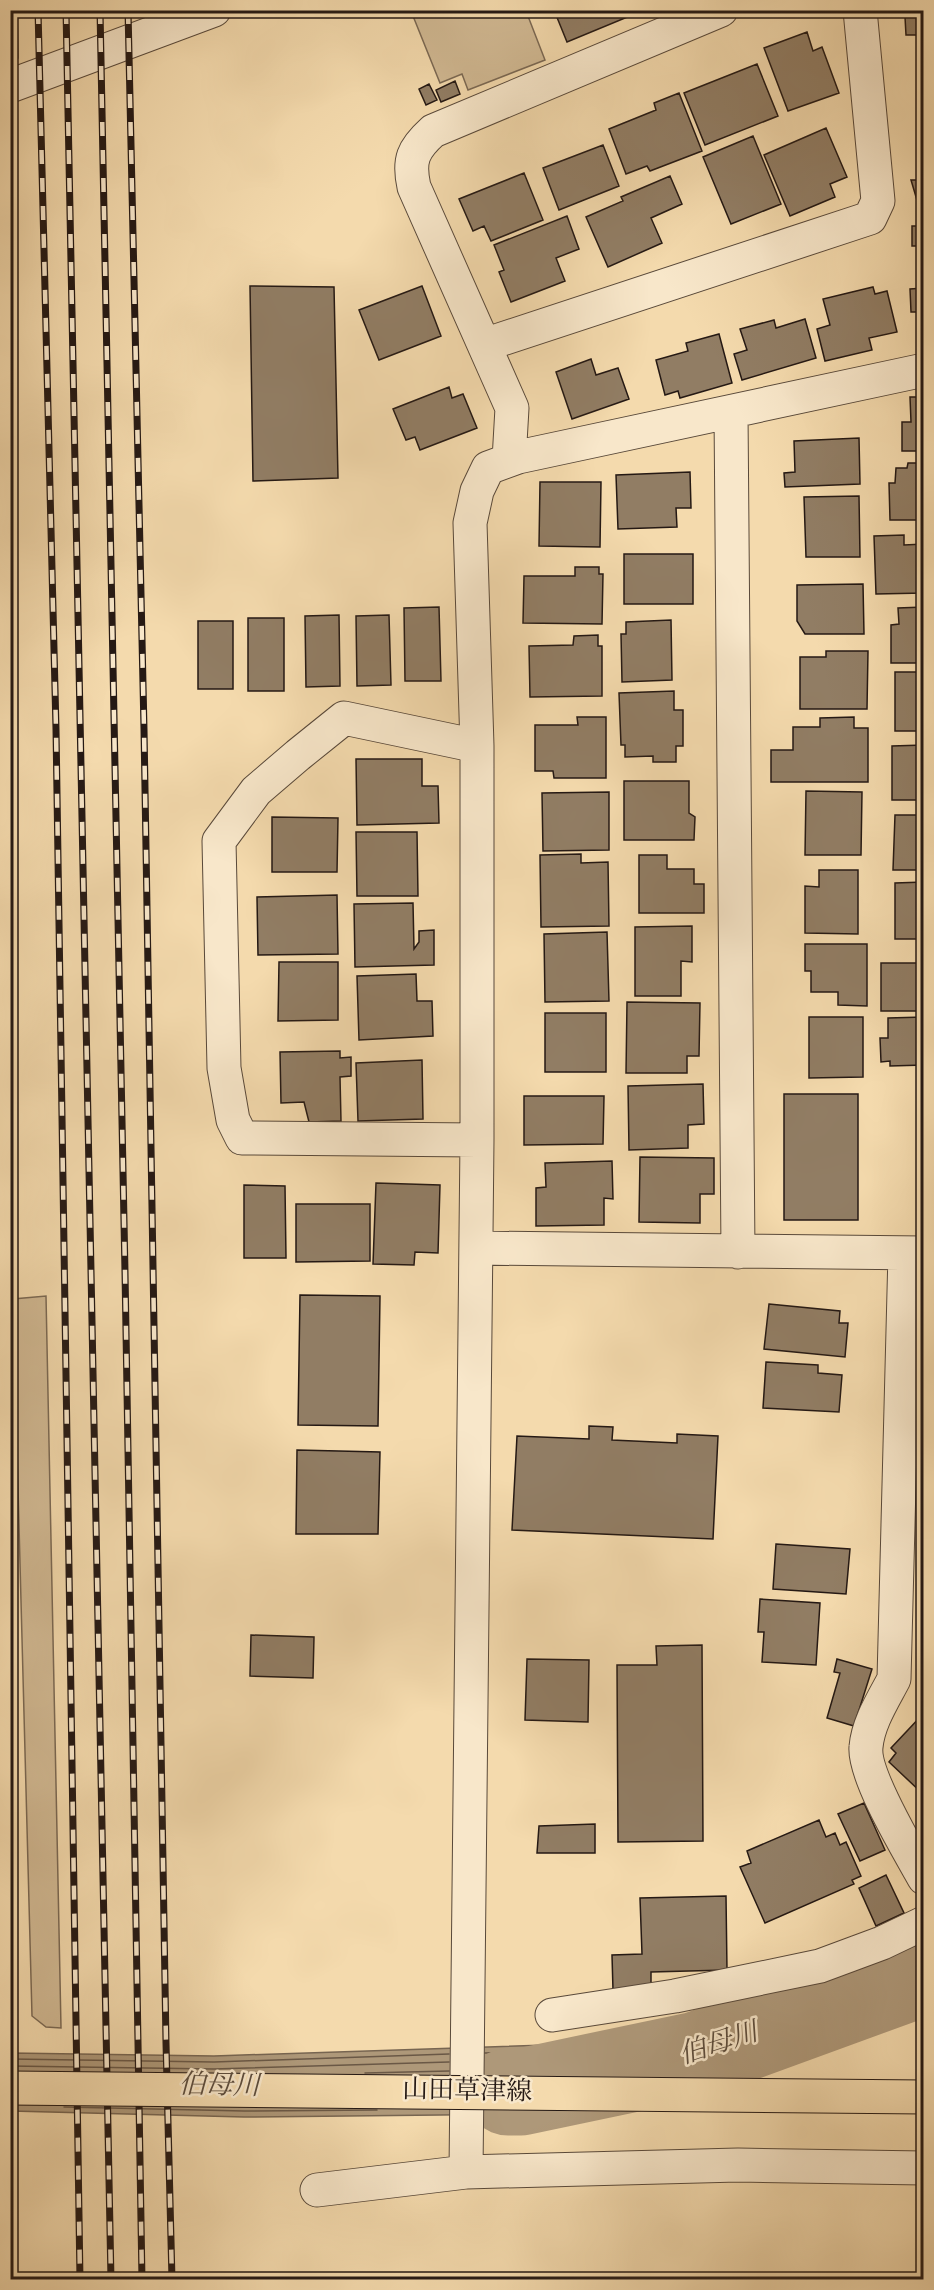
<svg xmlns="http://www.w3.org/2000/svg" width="934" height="2290" viewBox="0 0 934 2290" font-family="'Sorts Mill Goudy','Noto Serif JP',serif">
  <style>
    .green { fill: #d1b993; stroke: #7b6954; stroke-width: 1.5 }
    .water { fill: #ae9879; stroke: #776551; stroke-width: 1.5 }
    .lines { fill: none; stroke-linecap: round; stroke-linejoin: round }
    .shore { stroke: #6a5846; stroke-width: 1.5 }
    .river { stroke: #ae9879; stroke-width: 87 }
    .building { fill: #917d64; stroke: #251914; stroke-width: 1.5 }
    .minor-casing { stroke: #59493a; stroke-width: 35 }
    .minor { stroke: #f8e7ca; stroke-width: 33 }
    .rail-casing { stroke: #251914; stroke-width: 7 }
    .rail { stroke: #f8e7ca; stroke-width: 4.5; stroke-dasharray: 14; stroke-linecap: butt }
    .major-bridge-casing { stroke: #251914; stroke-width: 35; stroke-linecap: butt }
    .major-bridge { stroke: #f4daad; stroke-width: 33 }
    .labels { text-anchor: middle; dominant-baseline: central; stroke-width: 5; stroke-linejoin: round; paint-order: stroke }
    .street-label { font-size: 26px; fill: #251914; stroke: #f8e7ca }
    .water-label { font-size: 27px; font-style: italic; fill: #5c4c3c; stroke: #f8e7ca }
  </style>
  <rect width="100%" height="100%" fill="#f4daad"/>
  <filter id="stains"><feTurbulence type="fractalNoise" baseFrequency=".00333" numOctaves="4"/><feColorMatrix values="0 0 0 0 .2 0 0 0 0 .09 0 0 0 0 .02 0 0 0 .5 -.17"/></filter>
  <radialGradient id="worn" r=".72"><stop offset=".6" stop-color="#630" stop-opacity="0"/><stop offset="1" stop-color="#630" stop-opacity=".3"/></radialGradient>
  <path class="green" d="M 10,11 L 17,11 L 18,58 L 11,61 Z
    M 411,11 L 526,11 L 545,60 L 468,90 L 462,74 L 440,83 Z
    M 46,1296 L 61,2028 L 46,2027 L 32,2016 L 13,1299 Z"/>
  <path class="water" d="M 610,2043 L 617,2072 L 603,2104 L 534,2114 L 244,2117 L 11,2111 L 11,2053 L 214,2056 Z"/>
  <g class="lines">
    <path class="shore" d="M 485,2053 L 604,2050 L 606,2052 L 610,2071 L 608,2076
      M 10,2059 L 214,2062 L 449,2054
      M 485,2061 L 598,2057 L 602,2070 L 600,2076
      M 10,2066 L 214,2069 L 449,2062
      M 485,2070 L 590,2067 L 593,2070 L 591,2076
      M 365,2073 L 449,2071
      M 64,2107 L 244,2111 L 377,2110"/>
    <path class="river" d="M 508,2092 L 521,2092 L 697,2055 L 924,1972"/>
  </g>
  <path class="building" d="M 554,10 L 642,10 L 642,11 L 567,42 Z
    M 898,10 L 924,10 L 924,35 L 906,35 L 905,17 L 898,17 Z
    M 807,32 L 813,51 L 822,47 L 839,93 L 788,111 L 764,48 Z
    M 757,64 L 778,116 L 705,145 L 684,93 Z
    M 455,81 L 460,94 L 441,102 L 436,90 Z
    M 429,84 L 437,100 L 426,105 L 419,89 Z
    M 679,93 L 702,151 L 650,171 L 647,166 L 626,174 L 609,129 L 656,110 L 654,103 Z
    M 826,128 L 847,177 L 830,184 L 835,197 L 790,216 L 764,155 Z
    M 753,136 L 781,204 L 731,224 L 703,157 Z
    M 603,145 L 619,186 L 559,210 L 543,168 Z
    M 917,168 L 924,168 L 924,246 L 912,246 L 912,226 L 920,226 L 919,207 L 911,180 L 917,180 Z
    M 524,173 L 543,220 L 491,241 L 484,226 L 473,231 L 459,199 Z
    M 670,176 L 682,204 L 651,218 L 662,243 L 608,267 L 586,217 L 623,201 L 621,197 Z
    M 567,216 L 579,249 L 556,258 L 565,281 L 511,302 L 499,272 L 504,270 L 494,245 Z
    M 250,286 L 334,287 L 338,478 L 253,481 Z
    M 422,286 L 441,336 L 379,360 L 359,310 Z
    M 873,287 L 875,294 L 887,291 L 897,332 L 869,338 L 872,350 L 825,361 L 817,329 L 830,325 L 823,299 Z
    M 924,288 L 924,312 L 911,312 L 910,289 Z
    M 805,319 L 816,358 L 742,380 L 734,354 L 747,350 L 740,329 L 774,320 L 776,328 Z
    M 719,334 L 732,383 L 680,398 L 678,391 L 665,395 L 656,360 L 688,351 L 686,343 Z
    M 591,359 L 596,375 L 618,368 L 629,399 L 572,419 L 556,372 Z
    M 449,387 L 452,398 L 463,394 L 477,428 L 420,450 L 415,437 L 406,440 L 393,409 Z
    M 910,397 L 924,397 L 924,451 L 902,451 L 902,422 L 911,422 Z
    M 859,438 L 860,484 L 785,487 L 784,473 L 795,472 L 794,441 Z
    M 908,463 L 924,463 L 924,520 L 890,520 L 889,483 L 895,483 L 896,468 L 907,468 Z
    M 690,472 L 691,508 L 676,508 L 677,527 L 618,529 L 616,475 Z
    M 540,482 L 601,482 L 600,547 L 539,546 Z
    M 859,496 L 860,557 L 806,557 L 804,497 Z
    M 904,535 L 904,545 L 924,544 L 924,593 L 876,594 L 874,536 Z
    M 624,554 L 693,554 L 693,604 L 624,604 Z
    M 575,567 L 599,567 L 599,574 L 603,574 L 602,624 L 523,623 L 524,576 L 575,576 Z
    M 863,584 L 864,634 L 805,634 L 797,621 L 797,585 Z
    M 439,607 L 441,681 L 405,681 L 404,608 Z
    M 924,607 L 924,663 L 891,663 L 891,625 L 899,624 L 898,608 Z
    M 339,615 L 340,686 L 306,687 L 305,616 Z
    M 389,615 L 391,685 L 357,686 L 356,616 Z
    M 248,618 L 284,618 L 284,691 L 248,691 Z
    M 671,620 L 672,680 L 622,682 L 621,634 L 626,634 L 626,622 Z
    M 198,621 L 233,621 L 233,689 L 198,689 Z
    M 598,635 L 598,646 L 602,646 L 602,696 L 530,697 L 529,646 L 573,645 L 574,636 Z
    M 826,651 L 868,651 L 867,709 L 800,709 L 800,657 L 826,657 Z
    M 895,672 L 924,672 L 924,731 L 895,731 Z
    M 674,691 L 674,710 L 683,710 L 683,746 L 676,746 L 676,762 L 653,762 L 653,756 L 625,757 L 625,745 L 621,745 L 619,693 Z
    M 577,717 L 606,717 L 606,778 L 554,778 L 553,771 L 535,771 L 535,725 L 578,725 Z
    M 854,717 L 854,728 L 868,728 L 868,782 L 771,782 L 771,750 L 793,750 L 793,727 L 820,727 L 820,718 Z
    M 924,745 L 924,800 L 892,800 L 892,746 Z
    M 356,759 L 422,759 L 422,786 L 438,786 L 439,823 L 357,825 Z
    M 624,781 L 689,781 L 689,813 L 695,817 L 694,840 L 624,840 Z
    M 806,791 L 862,792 L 861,855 L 805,855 Z
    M 609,792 L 609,850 L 543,851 L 542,793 Z
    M 895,815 L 924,815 L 924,870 L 893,870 Z
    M 272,817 L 338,818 L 337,872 L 272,872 Z
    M 356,832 L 417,832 L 418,896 L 357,896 Z
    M 581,854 L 581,863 L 608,862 L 609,926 L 541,927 L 540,855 Z
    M 639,855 L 667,855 L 667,869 L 694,869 L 694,884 L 704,884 L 704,913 L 639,913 Z
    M 819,870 L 858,870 L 858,934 L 805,933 L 805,886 L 819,887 Z
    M 924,882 L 924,939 L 895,939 L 895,883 Z
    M 337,895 L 338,954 L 258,955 L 257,897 Z
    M 413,903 L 414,949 L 419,942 L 419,931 L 434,930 L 434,965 L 355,967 L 354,904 Z
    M 692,926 L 692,962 L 681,961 L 681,996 L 635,996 L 635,927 Z
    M 607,932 L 609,1001 L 545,1002 L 544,934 Z
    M 805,944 L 867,944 L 867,1006 L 838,1005 L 838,992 L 811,992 L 811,971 L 805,971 Z
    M 921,957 L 924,957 L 924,1011 L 881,1011 L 881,963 L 921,963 Z
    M 279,962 L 338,962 L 338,1020 L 278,1021 Z
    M 416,974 L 417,1001 L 432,1001 L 433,1036 L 359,1040 L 357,976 Z
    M 627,1002 L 700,1003 L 699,1056 L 687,1056 L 687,1073 L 626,1073 Z
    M 545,1013 L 606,1013 L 606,1072 L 545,1072 Z
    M 809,1017 L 863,1017 L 863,1077 L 809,1078 Z
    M 924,1017 L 924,1065 L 890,1066 L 890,1061 L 881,1062 L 880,1038 L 888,1038 L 888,1018 Z
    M 340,1051 L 340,1058 L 351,1057 L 351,1076 L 340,1077 L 341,1121 L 309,1122 L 304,1102 L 281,1103 L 280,1052 Z
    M 422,1060 L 423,1119 L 358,1121 L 356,1063 Z
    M 703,1084 L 704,1124 L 688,1125 L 688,1148 L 629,1150 L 628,1086 Z
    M 784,1094 L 858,1094 L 858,1220 L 784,1220 Z
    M 524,1096 L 604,1096 L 603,1144 L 524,1145 Z
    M 640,1157 L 714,1158 L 714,1194 L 700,1194 L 700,1223 L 639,1222 Z
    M 612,1161 L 613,1199 L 604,1198 L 604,1225 L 536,1226 L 536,1188 L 546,1187 L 545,1163 Z
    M 376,1183 L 440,1185 L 438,1253 L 415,1252 L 414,1265 L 373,1264 Z
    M 244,1185 L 285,1186 L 286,1258 L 244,1258 Z
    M 296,1204 L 370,1204 L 370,1261 L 296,1262 Z
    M 300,1295 L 380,1296 L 378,1426 L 298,1425 Z
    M 769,1304 L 840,1311 L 839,1323 L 848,1323 L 845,1357 L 764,1349 Z
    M 766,1362 L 818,1365 L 818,1373 L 842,1375 L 839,1412 L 763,1408 Z
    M 589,1426 L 613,1427 L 612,1440 L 677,1443 L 677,1434 L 718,1436 L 713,1539 L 512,1530 L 517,1436 L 589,1439 Z
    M 297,1450 L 380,1452 L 378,1534 L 296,1534 Z
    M 776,1544 L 850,1549 L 846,1594 L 773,1589 Z
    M 760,1599 L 820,1603 L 816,1665 L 762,1662 L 764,1632 L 758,1632 Z
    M 251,1635 L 314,1637 L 313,1678 L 250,1676 Z
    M 702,1645 L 703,1841 L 618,1842 L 617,1665 L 657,1665 L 656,1646 Z
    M 527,1659 L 589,1660 L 588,1722 L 525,1720 Z
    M 837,1659 L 872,1669 L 854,1726 L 827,1718 L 840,1673 L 834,1672 Z
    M 924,1713 L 924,1795 L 889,1762 L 896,1753 L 891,1748 Z
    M 864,1803 L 885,1850 L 860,1861 L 838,1814 Z
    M 819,1820 L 826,1837 L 835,1833 L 840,1845 L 846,1842 L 861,1876 L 852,1880 L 854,1884 L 765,1923 L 740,1867 L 751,1863 L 747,1851 Z
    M 595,1824 L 595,1853 L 537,1853 L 539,1826 Z
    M 886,1875 L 904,1913 L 876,1926 L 859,1888 Z
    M 726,1896 L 727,1970 L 651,1972 L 651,1989 L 613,1990 L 612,1955 L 642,1954 L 640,1898 Z"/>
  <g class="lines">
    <g class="minor-casing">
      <path id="minor" d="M 10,86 L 214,10
        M 484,345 L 870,218 L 878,201 L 860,10
        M 731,412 L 738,1252
        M 509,460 L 512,408 L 414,187 C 408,160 413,149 433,131 L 721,10
        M 477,1140 L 242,1138 L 233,1120 L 224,1068 L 219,841 L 256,791 L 298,755 L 344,718 L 477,746
        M 476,1248 L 924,1253
        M 905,1253 L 894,1679 C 883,1700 868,1723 866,1747 C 863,1775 909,1851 924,1878
        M 552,2015 L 675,1996 L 820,1966 L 882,1943 L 924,1923
        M 466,2172 L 477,1140 L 477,746 L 470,523 L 477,491 L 488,468 L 518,457 L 924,370
        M 317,2190 L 466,2172 L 738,2165 L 924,2168"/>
    </g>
    <use href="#minor" class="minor"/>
    <g class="rail-casing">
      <path id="rail" d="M 38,10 L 56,729 L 80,2280
        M 66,10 L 111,2280
        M 100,10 L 125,1272 L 142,2280
        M 128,10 L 144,729 L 166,2043 L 172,2280"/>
    </g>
    <use href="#rail" class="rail"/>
    <g class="major-bridge-casing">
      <path id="major-bridge" d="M 10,2088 L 924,2097"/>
    </g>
    <use href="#major-bridge" class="major-bridge"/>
  </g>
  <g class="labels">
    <g class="street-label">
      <text transform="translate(467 2092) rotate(1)">山田草津線</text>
    </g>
    <g class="water-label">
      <text transform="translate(719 2045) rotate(-18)">伯母川</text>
      <text transform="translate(219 2087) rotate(1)">伯母川</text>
    </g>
  </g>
  <rect width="934" height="2290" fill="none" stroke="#f4daad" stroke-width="36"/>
  <rect x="12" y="12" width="910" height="2266" fill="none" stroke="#251914" stroke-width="3"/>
  <rect x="18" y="18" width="898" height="2254" fill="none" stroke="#251914" stroke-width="1.5"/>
  <rect width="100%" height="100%" filter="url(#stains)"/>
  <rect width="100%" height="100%" fill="url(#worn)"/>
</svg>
